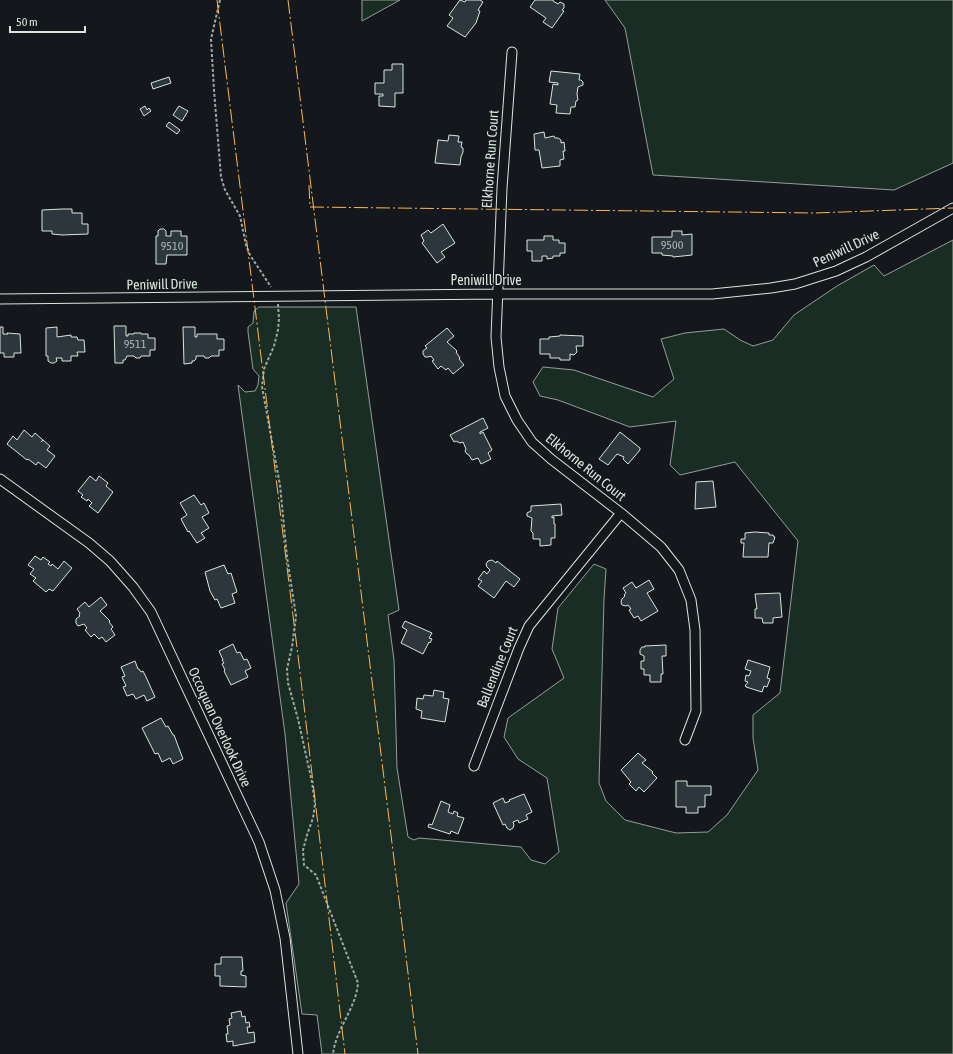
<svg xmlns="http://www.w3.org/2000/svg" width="953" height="1054" viewBox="0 0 953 1054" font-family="'Asap Condensed',sans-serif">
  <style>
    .green { fill: #1a2d24; stroke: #939e99 }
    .building { fill: #2c363c; stroke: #d8e6dc }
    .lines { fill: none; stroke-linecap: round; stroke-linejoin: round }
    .street-casing { stroke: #d8e6dc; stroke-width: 11 }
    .path { stroke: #9da8a2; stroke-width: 2; stroke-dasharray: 3 2; stroke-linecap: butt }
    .street { stroke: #14181c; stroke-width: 9 }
    .power { stroke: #ffb74d; stroke-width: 1; stroke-dasharray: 14 3 2 3; stroke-linecap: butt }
    .labels { text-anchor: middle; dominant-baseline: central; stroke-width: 3; stroke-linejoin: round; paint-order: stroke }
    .number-label { font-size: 12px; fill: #adbab4 }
    .street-label { font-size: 14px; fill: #d8e6dc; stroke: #14181c }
  </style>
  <rect width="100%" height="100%" fill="#14181c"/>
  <path class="green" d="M 362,0 L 400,0 L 362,21 Z
    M 605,0 L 953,0 L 953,163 L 894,190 L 653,175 L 625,28 Z
    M 953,240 L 953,1054 L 322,1054 L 317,1015 L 302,1014 L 286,903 L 299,884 L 285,734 L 238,385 L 245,392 L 255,391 L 258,385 L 259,376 L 253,369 L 248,332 L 248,327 L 253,323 L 254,311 L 259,307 L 356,307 L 399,610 L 388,615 L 394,660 L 397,768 L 408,837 L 414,840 L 419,838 L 521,847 L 531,860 L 545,864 L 559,852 L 547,778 L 518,759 L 504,737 L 508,718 L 564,678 L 552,649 L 558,608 L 594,564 L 606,569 L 604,599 L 599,783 L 606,801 L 625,820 L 676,833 L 708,832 L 727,815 L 758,770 L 753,738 L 753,715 L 780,693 L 798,541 L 735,462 L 680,475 L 670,465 L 676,421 L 630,427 L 558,400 L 540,396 L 533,382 L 543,367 L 574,370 L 653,397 L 674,379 L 661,339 L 685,333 L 724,329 L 740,340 L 753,346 L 773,340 L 794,315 L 837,286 L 874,265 L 884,276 Z"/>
  <path class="building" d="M 460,0 L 465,2 L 466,0 L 480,0 L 483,2 L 478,10 L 480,11 L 476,23 L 465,37 L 447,26 L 453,18 L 449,15 Z
    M 535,0 L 553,0 L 553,1 L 558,4 L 560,2 L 564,4 L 564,8 L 562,10 L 564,11 L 552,28 L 543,22 L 546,18 L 530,7 Z
    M 392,64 L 403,64 L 403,93 L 395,93 L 395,107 L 379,106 L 379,96 L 383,96 L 383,94 L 375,94 L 375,83 L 384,83 L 384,70 L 392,70 Z
    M 551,71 L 580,74 L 579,80 L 581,80 L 583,82 L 583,85 L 578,87 L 577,94 L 578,100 L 576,101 L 575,107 L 571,107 L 570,114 L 556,113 L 557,105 L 550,104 L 553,84 L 558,85 L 558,83 L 549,82 Z
    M 169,77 L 171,83 L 153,89 L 151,83 Z
    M 145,106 L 147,110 L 149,108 L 151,111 L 144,116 L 140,109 Z
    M 179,106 L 188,111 L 182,121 L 173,115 Z
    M 169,122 L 180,130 L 177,134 L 166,126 Z
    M 544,132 L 545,138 L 554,136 L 555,138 L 558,138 L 561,140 L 561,143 L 564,142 L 565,151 L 563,151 L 564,159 L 560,160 L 560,166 L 542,168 L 539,150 L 535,150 L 534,134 Z
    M 449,135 L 459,136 L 458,142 L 462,142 L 461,147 L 463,148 L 463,152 L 461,157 L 460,165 L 435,163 L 438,140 L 448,141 Z
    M 62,209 L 72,209 L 72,213 L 82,213 L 82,224 L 88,224 L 88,234 L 62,235 L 52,234 L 52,231 L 42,231 L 42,210 Z
    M 443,224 L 455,243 L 441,252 L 445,257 L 437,263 L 422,243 L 424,241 L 421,235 L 428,230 L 431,233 Z
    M 160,229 L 164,229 L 166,231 L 166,236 L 171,236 L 171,231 L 181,231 L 181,236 L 187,236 L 187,255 L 167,255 L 166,264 L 156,264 L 156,236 L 158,236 L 158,231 Z
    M 672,231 L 682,231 L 682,235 L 692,234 L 692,255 L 673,257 L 673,256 L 662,255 L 662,253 L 652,253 L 652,237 L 672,237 Z
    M 544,236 L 553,236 L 553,240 L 559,240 L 559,243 L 565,243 L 565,253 L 560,253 L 560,256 L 553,256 L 553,258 L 547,259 L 547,256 L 542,256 L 542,261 L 532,261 L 532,251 L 527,251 L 527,240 L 544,240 Z
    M 114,326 L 126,326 L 126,336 L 128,336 L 128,334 L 134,334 L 134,333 L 141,333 L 141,334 L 148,334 L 148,338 L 155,338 L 155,350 L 150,350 L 150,356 L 141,356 L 140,358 L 136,358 L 134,356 L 127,356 L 125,360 L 123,360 L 123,363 L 115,363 Z
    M 0,327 L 3,327 L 3,334 L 8,334 L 7,333 L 20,334 L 21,353 L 14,353 L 14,357 L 4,357 L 4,353 L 0,353 Z
    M 57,327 L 57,337 L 71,335 L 71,337 L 77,337 L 78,340 L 84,340 L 85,352 L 77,352 L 78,356 L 71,356 L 71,361 L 62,361 L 62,358 L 56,358 L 57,361 L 54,363 L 51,363 L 48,361 L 48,356 L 46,356 L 46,328 Z
    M 183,327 L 195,327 L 195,337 L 197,337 L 197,334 L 217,334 L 217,339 L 224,339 L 224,350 L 219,350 L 219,356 L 211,356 L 209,358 L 205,358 L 204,356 L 196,356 L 196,359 L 194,361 L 192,361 L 192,363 L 184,364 Z
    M 447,328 L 454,336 L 447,342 L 457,351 L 456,352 L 460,358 L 459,359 L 464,365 L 453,374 L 448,368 L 446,370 L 441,366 L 438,369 L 432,361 L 434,360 L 431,356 L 428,357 L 425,357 L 423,354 L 423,351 L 427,348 L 425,346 Z
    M 560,335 L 583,336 L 583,346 L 576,346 L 577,352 L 574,355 L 570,354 L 570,360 L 560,360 L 560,358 L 550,358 L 550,354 L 540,354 L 540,339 L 549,339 L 549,337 L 560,336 Z
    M 483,418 L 488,428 L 480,432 L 480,434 L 483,432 L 492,450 L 488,453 L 491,459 L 481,464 L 478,458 L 472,460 L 469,455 L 467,454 L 465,451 L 466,449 L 463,442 L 460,443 L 456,441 L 454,442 L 450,435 Z
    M 24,430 L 32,437 L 35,433 L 43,440 L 41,442 L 43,440 L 50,446 L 47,450 L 55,456 L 46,468 L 38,462 L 36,465 L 28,459 L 27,460 L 7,444 L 13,436 L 17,440 Z
    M 620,432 L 640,448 L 640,450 L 628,464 L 623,459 L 624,457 L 617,454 L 608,465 L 599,459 Z
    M 90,476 L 96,481 L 99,476 L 108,483 L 106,486 L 113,492 L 98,513 L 89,506 L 92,503 L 88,499 L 87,501 L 81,497 L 83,495 L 78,491 Z
    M 713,481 L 716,507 L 695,509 L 696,482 Z
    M 194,495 L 201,505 L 204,503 L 209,513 L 202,517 L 209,528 L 201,533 L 205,538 L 197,543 L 189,531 L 188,532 L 181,519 L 187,515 L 180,503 Z
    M 561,504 L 562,515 L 552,516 L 552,518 L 554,517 L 554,524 L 555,524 L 555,538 L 551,538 L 551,545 L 540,546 L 540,539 L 533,539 L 533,533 L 531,531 L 532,518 L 527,516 L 527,513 L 531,511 L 531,506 Z
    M 755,532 L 769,533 L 769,535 L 773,535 L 774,537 L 775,537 L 773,543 L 769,543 L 768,557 L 743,557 L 744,543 L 741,543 L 741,539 L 745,539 L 745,533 Z
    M 35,556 L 41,560 L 43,557 L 50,562 L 48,564 L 51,566 L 52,564 L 58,569 L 64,561 L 72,568 L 53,591 L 49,589 L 46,592 L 33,581 L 36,578 L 30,574 L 34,569 L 28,565 Z
    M 492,560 L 496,563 L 497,561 L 520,579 L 514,587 L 506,581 L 494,598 L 478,586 L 482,581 L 478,579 L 484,571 L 487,574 L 490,570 L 487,567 L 486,564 L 488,561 Z
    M 224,565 L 228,574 L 231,573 L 237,592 L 232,594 L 235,603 L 221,608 L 217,599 L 215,600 L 210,591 L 205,572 Z
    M 649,580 L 654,589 L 647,593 L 658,611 L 641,621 L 638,616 L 634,618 L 629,610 L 631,609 L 628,605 L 626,606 L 622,605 L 621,602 L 622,599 L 625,596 L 624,595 L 626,593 L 623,588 L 632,582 L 636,588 Z
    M 780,593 L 782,617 L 773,618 L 773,623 L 763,623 L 762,618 L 755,618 L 755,609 L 757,609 L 755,594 Z
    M 101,597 L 107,605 L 100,611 L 110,621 L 109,622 L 113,627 L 111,629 L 115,635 L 106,642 L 102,637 L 99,639 L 94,634 L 91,637 L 85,630 L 87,628 L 84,624 L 78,626 L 76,623 L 76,619 L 80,616 L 79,615 L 80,613 L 77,609 L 85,602 L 89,607 Z
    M 405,621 L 432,633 L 429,638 L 432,639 L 430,643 L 429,642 L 423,654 L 401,643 L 407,630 L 402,627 Z
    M 233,644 L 237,653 L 240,652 L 244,660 L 247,659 L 251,668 L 245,671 L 248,677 L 231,685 L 224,671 L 225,670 L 222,664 L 224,663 L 222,660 L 223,660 L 219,651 Z
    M 666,645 L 666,656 L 662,656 L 663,674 L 661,674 L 661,682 L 650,682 L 650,675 L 644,675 L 644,669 L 641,669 L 641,661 L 644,661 L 644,656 L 640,654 L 640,650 L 642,647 L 645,647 L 645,646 Z
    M 748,660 L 770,667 L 767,678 L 770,679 L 767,687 L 764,686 L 762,692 L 746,687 L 746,686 L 745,686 L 748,682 L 745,681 L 746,675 L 749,676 L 751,671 L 745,669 Z
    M 135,661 L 138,669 L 139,669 L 141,672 L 143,671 L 146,677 L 155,697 L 147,701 L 144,695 L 136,699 L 133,694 L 127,696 L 123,687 L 126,686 L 122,677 L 125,676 L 121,667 Z
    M 434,690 L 444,692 L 443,698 L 449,699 L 445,722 L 421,718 L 422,711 L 416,709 L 417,698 L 423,699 L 424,695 L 433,696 Z
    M 161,718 L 166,727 L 168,726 L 173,735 L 174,735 L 183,759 L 173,764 L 170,758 L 162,762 L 158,753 L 155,754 L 142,728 Z
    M 638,753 L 646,760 L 642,763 L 653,772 L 652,773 L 657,778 L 644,792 L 639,787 L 636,791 L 629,784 L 631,782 L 621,770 Z
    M 676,781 L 687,781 L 687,786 L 711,786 L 711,795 L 705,795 L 705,807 L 698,807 L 698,813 L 686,813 L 686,807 L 676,807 Z
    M 524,794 L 532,812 L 526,815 L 528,819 L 519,823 L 518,820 L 513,822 L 514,825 L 513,828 L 510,830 L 507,828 L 505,824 L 503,825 L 493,803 L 503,798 L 505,803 L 510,801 L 509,800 Z
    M 441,801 L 450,805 L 448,812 L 453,814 L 454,811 L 458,813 L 457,816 L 464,818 L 458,834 L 451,831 L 450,834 L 428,827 L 429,824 L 432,825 Z
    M 221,957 L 242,957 L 243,971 L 241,971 L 241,975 L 246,976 L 246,987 L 220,986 L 220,976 L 215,976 L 215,964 L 221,964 Z
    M 241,1011 L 242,1017 L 245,1016 L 246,1023 L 249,1022 L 250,1027 L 247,1027 L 248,1033 L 254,1032 L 255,1042 L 233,1046 L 233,1041 L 227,1042 L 226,1034 L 228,1034 L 227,1026 L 230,1025 L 229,1019 L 232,1018 L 231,1013 Z"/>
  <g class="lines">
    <g class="street-casing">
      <path id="street" d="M 512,52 L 502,188 L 496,337 L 499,367 L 505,396 L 517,420 L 532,442 L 551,459 L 621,513 L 661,547 L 679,570 L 691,600 L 695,630 L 696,711 L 685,740
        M 0,299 L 498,294 L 712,294 L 771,288 L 795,284 L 836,271 L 866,257 L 953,208
        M 0,479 L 89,543 L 110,561 L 133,587 L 151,612 L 259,842 L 275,890 L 285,938 L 298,1054
        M 474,766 L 519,648 L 529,626 L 621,513"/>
    </g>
    <path class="path" d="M 220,0 L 211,39 L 214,90 L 221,177 L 225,190 L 240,216 L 246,245 L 250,255 L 271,287
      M 278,304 L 279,319 L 278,330 L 274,346 L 264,369 L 262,387 L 280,485 L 287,557 L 296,616 L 292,647 L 287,669 L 288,683 L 298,719 L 312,782 L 315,804 L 313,818 L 307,835 L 303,850 L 304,865 L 316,875 L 358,983 C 356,1009 336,1028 333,1054"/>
    <use href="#street" class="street"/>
    <path class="power" d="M 217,0 L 300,672 L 345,1054
      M 288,0 L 418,1054
      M 309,185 L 310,207 L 815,213 L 953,208"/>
  </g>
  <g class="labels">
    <g class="number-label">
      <text x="672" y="245">9500</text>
      <text x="172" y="246">9510</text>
      <text x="135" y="344">9511</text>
    </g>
    <g class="street-label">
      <text transform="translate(490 159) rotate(-86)">Elkhorne Run Court</text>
      <text transform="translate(846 248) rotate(-25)">Peniwill Drive</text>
      <text x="486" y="280">Peniwill Drive</text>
      <text transform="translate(162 284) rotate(-1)">Peniwill Drive</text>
      <text transform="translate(586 467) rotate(39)">Elkhorne Run Court</text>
      <text transform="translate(497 667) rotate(-68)">Ballendine Court</text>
      <text transform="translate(220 727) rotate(65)">Occoquan Overlook Drive</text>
    </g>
  </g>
  <path d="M10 26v6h75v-6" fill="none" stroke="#d8e6dc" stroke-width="2"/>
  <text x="16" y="26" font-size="12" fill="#d8e6dc" stroke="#14181c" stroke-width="3" paint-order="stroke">50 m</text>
</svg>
